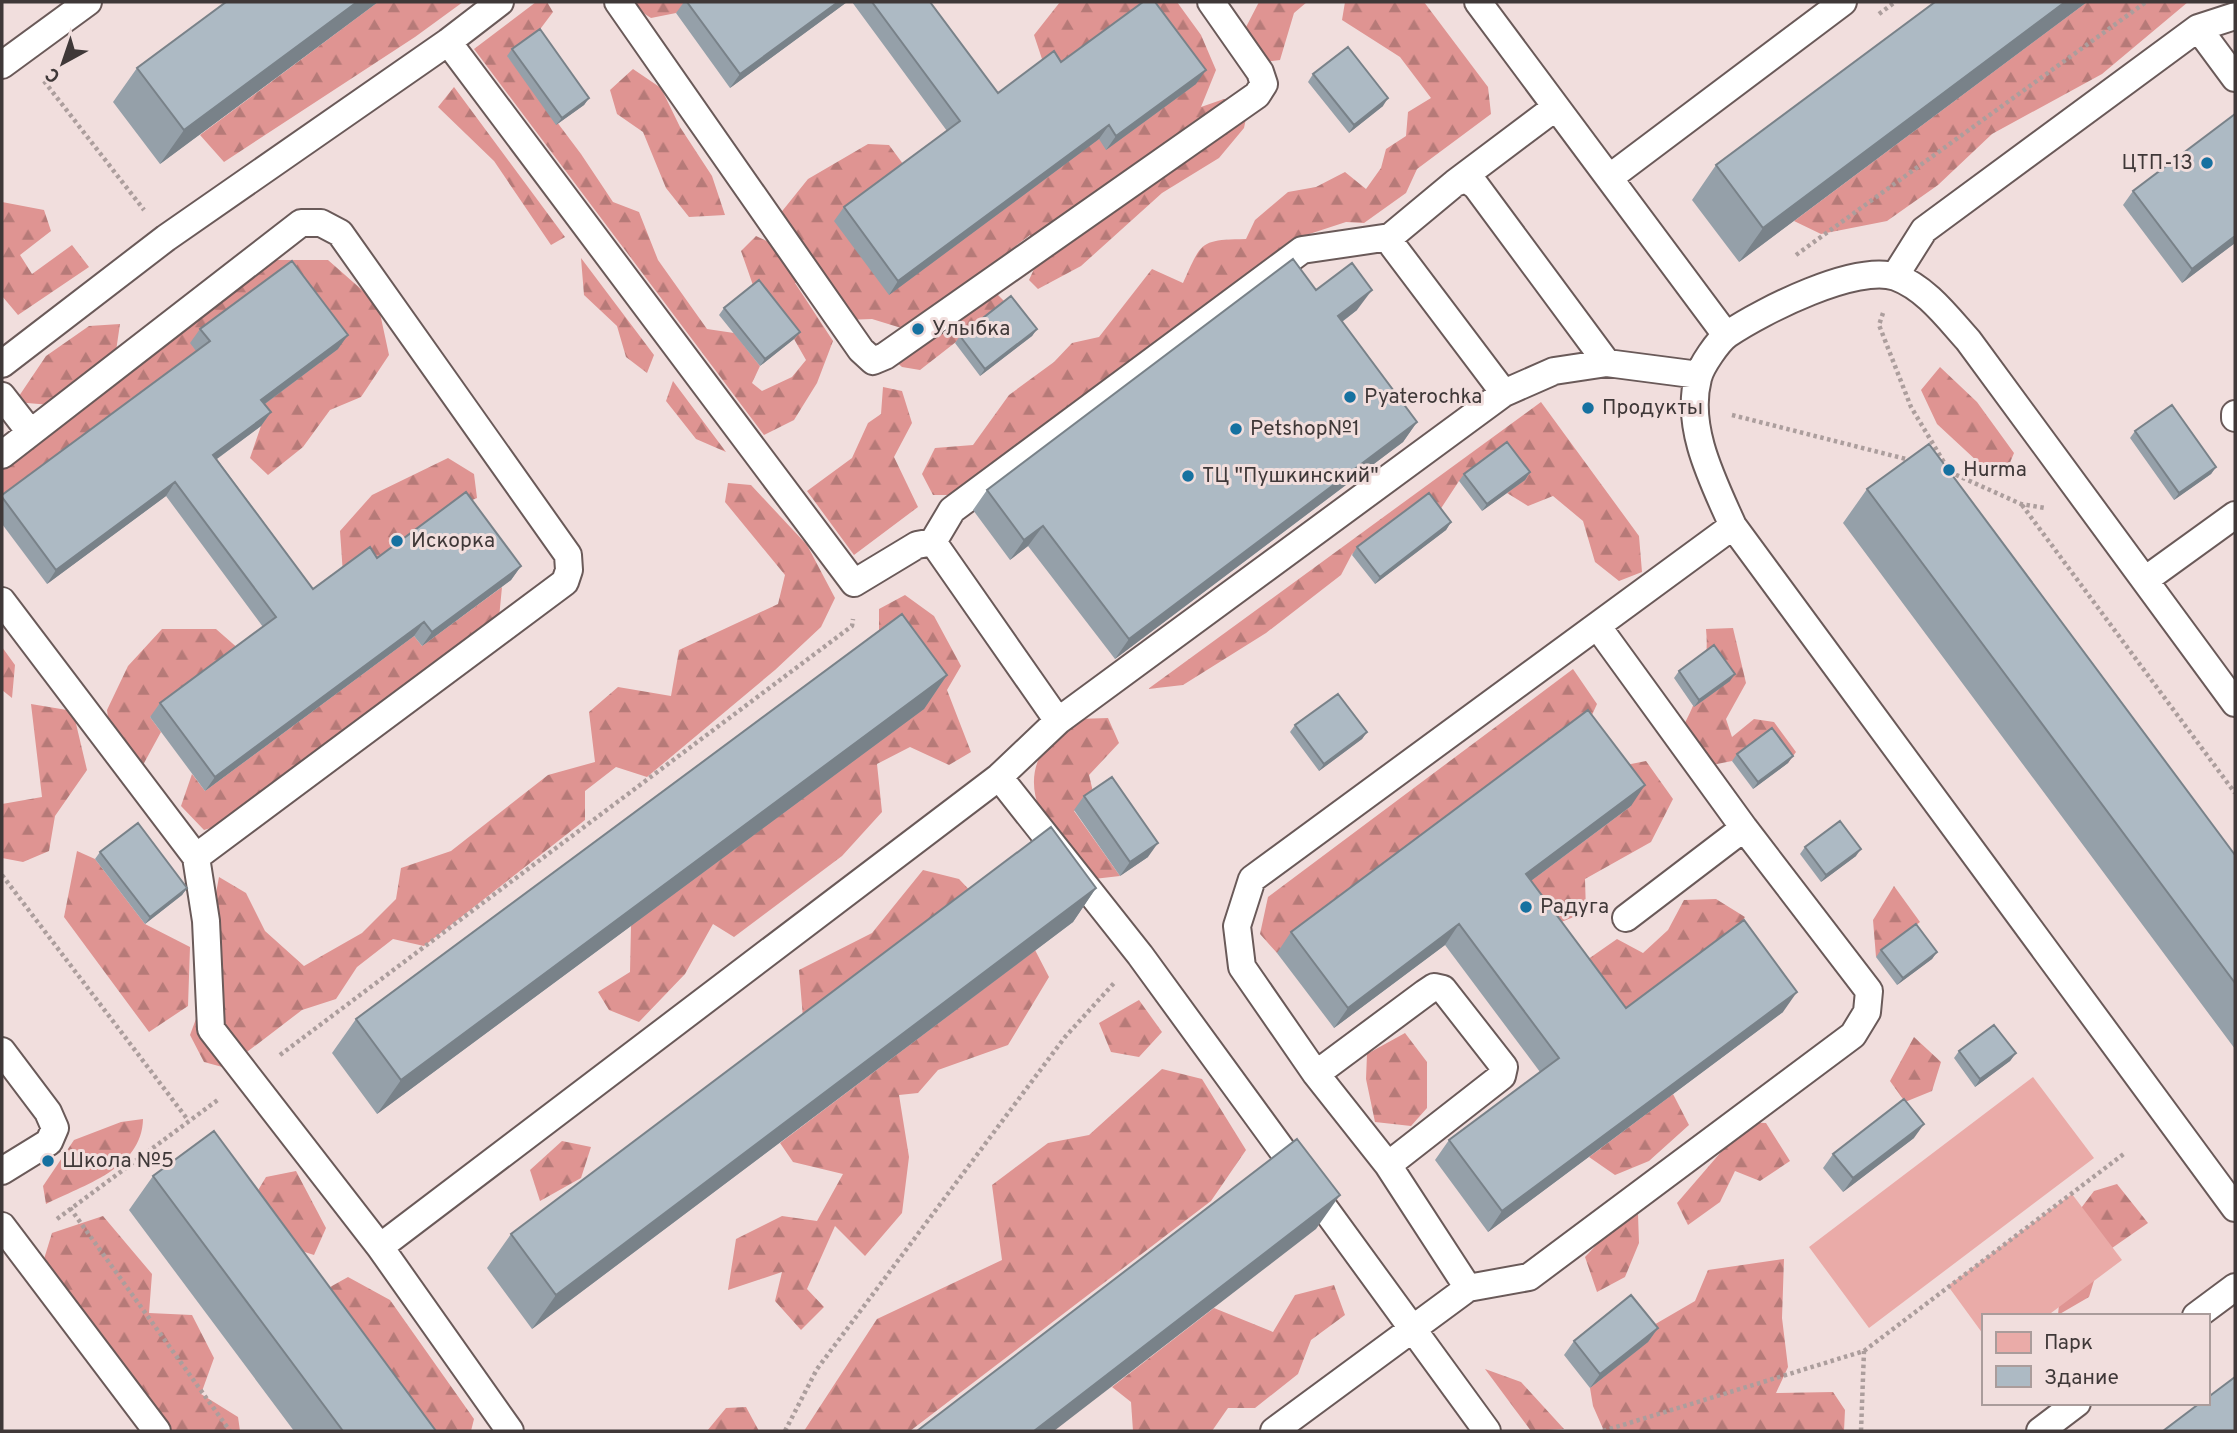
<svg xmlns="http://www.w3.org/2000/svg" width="2237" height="1433" viewBox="0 0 2237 1433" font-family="Overpass,sans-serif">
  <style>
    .forest { fill: url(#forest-firs) }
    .park { fill: #eaaba8 }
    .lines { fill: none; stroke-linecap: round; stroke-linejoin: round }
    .lane-casing { stroke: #6a5a59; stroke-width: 30 }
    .path { stroke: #ac9e9d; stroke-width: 4.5; stroke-dasharray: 3.5 3.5; stroke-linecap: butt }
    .lane { stroke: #fff; stroke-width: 26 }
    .wall { fill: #95a0a9 }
    .shaded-wall { fill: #798289 }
    .building { fill: #adbac4; stroke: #798289; stroke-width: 2 }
    .poi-dot { fill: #1671a0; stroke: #f1dedd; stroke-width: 2.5 }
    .labels { text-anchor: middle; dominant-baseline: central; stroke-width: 6; stroke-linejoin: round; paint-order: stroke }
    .poi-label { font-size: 21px; fill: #3f3838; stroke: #f1dedd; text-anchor: start }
  </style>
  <defs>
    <pattern id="forest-firs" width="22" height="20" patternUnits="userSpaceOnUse" patternTransform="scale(1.75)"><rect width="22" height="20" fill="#df9492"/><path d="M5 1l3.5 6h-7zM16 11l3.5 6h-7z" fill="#b67a78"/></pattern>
  </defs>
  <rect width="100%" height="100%" fill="#f1dedd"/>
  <path class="forest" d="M 378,2 L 463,2 L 415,37 L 224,162 L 200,135 Z
    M 536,2 L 547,2 L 553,12 L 535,36 L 508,57 L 581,154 L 613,202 L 639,212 L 658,260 L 707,329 L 734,333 L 760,366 L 752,383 L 762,391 L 792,377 L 806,360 L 794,339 L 754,288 L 741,251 L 756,236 L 779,247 L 779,215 L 808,179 L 868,144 L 889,145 L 906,168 L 1099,139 L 1107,150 L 1044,65 L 1034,35 L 1060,2 L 1177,2 L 1201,35 L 1216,70 L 1201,107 L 1224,99 L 1249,104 L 1244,128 L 1219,158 L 1162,193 L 1081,266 L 1038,289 L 1029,280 L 1039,258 L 1030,235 L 996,261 L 990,287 L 1006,303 L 920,370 L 902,367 L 894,360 L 911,331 L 872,319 L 845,320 L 815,282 L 795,283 L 833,341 L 817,383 L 794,420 L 764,435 L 474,49 Z
    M 626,2 L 691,2 L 676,13 L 651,18 Z
    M 1259,2 L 1307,2 L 1294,13 L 1280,60 L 1255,63 L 1245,29 Z
    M 1345,2 L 1424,2 L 1488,87 L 1491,114 L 1417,169 L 1406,193 L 1364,223 L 1346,222 L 1291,240 L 956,495 L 933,495 L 922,474 L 935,448 L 973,445 L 1009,395 L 1054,362 L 1072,343 L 1099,337 L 1152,269 L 1183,283 C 1202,241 1200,240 1246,239 L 1255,220 L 1288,192 L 1316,187 L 1345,172 L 1366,189 L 1381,168 L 1386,149 L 1406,136 L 1408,112 L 1431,98 L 1400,57 L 1342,20 Z
    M 2087,2 L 2188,2 L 2102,74 L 1992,134 L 1938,185 L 1887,221 L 1821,234 L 1794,221 Z
    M 633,69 L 661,88 L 680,127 L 712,176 L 725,215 L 689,217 L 666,188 L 643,132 L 617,114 L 610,90 Z
    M 454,87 L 565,237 L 551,245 L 494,161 L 438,107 Z
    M 2,202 L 44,210 L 51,231 L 20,255 L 32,274 L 72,245 L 89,267 L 18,315 L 2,296 Z
    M 581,258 L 654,355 L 647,373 L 626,357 L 617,326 L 584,295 Z
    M 268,260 L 328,260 L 378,304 L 389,355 L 361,397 L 330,410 L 303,447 L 268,475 L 250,458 L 261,426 L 190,343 L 200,355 L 2,502 L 2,443 L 51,405 L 15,402 L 46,356 L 89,326 L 120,324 L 116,351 Z
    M 1940,367 L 1977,402 L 2014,453 L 2007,470 L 1978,462 L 1937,424 L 1921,390 Z
    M 673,381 L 726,452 L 696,439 L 666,401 Z
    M 883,387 L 902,391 L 912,423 L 894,457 L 918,507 L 854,555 L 807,491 L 852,458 L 868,423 L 881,414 Z
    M 1541,402 L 1639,536 L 1642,572 L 1619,581 L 1595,562 L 1583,521 L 1553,496 L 1528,506 L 1507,493 L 1525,479 L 1459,481 L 1436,516 L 1352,554 L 1341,575 L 1266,633 L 1183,685 L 1148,689 Z
    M 448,458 L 474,474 L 477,498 L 456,507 L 368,572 L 343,574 L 340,531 L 372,495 Z
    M 728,483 L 751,485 L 807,545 L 835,598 L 821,627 L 775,670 L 647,777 L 616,767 L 585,791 L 585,820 L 424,946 L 393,939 L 357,967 L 336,999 L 302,1010 L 226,1068 L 204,1062 L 190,1035 L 209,984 L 206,947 L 219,877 L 246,893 L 265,931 L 304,966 L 362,933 L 396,899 L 401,868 L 451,851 L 548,775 L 595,762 L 589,712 L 618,687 L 671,696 L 679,650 L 778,604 L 785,575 L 725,502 Z
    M 502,587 L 499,618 L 251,816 L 204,830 L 181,806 L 192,774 L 205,791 L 414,636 L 422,646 Z
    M 905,595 L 934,616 L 961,666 L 947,690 L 971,752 L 949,765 L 910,747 L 877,764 L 882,812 L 842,856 L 734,937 L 713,924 L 685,974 L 639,1022 L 609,1010 L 598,992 L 630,972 L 631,926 L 879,648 L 879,609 Z
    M 1733,628 L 1746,683 L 1726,719 L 1732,737 L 1754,719 L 1774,722 L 1796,752 L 1788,763 L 1766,735 L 1732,761 L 1702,767 L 1679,734 C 1697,702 1710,667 1706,629 Z
    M 162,629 L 216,629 L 240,650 L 150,717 L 161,732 L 143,765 L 112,747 L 107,710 L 128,666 Z
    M 2,647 L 15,665 L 12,698 L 2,690 Z
    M 1573,669 L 1597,704 L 1581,739 L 1574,731 L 1277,953 L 1260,934 L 1268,897 Z
    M 31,704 L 73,711 L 87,770 L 55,816 L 49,851 L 23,862 L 2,858 L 2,804 L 42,797 Z
    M 1108,718 L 1119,743 L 1089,775 L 1094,796 L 1074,811 L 1120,876 L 1085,880 C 1058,844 1014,795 1044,749 C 1051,738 1067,728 1077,719 Z
    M 1646,761 L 1673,799 L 1651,842 L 1585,879 L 1586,912 L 1539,931 L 1512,895 L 1631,806 L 1621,766 Z
    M 77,851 L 95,859 L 145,924 L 190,947 L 188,1006 L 149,1032 L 64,917 Z
    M 923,870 L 959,879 L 978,899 L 804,1030 L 799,970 L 872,933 Z
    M 1894,886 L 1920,922 L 1876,957 L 1873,920 Z
    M 1716,899 L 1745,917 L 1729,941 L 1612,1028 L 1584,962 L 1617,939 L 1643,953 L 1668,930 L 1684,900 Z
    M 1035,950 L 1049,977 L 1008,1045 L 938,1070 L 918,1093 L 899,1095 L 909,1157 L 902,1213 L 865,1256 L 835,1226 L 807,1289 L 824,1307 L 801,1330 L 775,1301 L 782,1272 L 728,1290 L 736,1239 L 782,1216 L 817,1221 L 843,1174 L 793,1162 L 780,1143 Z
    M 1139,1000 L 1162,1032 L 1139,1057 L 1111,1052 L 1099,1023 Z
    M 1405,1033 L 1427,1062 L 1427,1108 L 1411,1126 L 1375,1122 L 1366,1079 L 1367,1054 Z
    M 1914,1037 L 1941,1062 L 1932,1091 L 1905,1102 L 1890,1081 Z
    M 1162,1069 L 1202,1079 L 1246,1150 L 1211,1201 L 910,1431 L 804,1431 L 877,1319 L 1002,1260 L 992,1185 L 1048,1143 L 1089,1135 Z
    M 1673,1094 L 1689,1125 L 1649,1161 L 1615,1175 L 1589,1157 Z
    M 143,1119 C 142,1169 83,1185 46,1204 L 43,1186 L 74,1140 L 121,1122 Z
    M 1739,1122 L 1766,1123 L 1790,1161 L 1760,1181 L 1735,1171 L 1720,1202 L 1688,1225 L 1677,1203 L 1721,1152 Z
    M 562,1141 L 591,1147 L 581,1178 L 540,1201 L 530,1170 Z
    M 296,1171 L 326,1228 L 314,1255 L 271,1241 L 248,1207 L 266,1177 Z
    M 2117,1184 L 2148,1223 L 2102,1255 L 2089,1297 L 2058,1315 L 2066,1228 L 2094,1191 Z
    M 1638,1214 L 1639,1243 L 1625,1277 L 1597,1292 L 1585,1257 L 1604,1237 Z
    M 103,1216 L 152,1274 L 149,1313 L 192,1315 L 214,1358 L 201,1394 L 238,1417 L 240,1431 L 160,1431 L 40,1272 L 52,1233 Z
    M 1784,1259 L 1782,1318 L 1788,1367 L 1776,1393 L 1833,1392 L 1845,1410 L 1844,1431 L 1604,1431 L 1593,1406 L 1590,1388 L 1647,1342 L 1640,1333 L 1695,1301 L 1708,1270 Z
    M 348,1277 L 390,1300 L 474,1419 L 471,1431 L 388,1431 L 314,1296 Z
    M 1334,1285 L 1345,1315 L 1311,1340 L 1298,1374 L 1255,1408 L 1228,1408 L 1212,1431 L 1133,1431 L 1131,1402 L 1112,1387 L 1214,1308 L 1273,1332 L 1295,1295 Z
    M 1485,1369 L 1521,1382 L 1564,1429 L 1531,1431 Z
    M 746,1407 L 759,1431 L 707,1431 L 726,1408 Z"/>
  <path class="park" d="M 2033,1077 L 2094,1158 L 1869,1328 L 1809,1247 Z
    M 2072,1194 L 2122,1260 L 2047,1316 L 1983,1316 L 1983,1334 L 1948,1286 Z"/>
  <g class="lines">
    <g class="lane-casing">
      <path id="lane" d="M 618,2 L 861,350 L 873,361 L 885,356 L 1257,95 L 1264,84 L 1260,72 L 1211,2
        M 1478,2 L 1726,335
        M 2198,28 L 2235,78
        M 448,42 L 854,583 L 917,545 L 933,542 L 952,510 L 1302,250 L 1390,237
        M 2,65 L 88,2
        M 1609,178 L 1843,2
        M 1455,183 L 1556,107
        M 1895,276 L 1924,230 L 2198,28 L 2235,16
        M 2,364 L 166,238 L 448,42 L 500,2
        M 1504,393 L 1393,246 L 1390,237 L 1455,183 L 1466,179 L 1476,186 L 1607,363
        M 2,396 L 30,432
        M 2235,414 L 2235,418
        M 2,455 L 301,223 L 321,223 L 340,233 L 568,555 L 569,570 L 565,582 L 196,857 L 2,601
        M 933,542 L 1058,721
        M 2145,580 L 2235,515
        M 1598,627 L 1744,828 L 1869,991 L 1867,1012 L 1853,1035 L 1529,1277 L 1468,1288 L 1388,1165 L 1316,1074 L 1242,967 L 1237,926 L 1252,879 L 1733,526
        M 2235,703 L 1968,340 C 1948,318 1926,288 1896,277 C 1857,263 1762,311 1728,334 C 1718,341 1701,366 1698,378 C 1685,428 1713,481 1733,526 L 2235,1208
        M 999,777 L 1140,955 L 1487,1431
        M 196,857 L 206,921 L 211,1029 L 380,1247 L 510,1431
        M 1626,918 L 1744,828
        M 2,1051 L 48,1112 L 55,1128 L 49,1142 L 2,1171
        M 1316,1074 L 1425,993 L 1434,987 L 1443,989 L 1504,1067 L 1502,1076 L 1388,1165
        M 2,1226 L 157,1431
        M 380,1247 L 999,777 L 1058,721 L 1504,393 L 1554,371 L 1607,363 L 1699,375
        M 2196,1316 L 2235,1287
        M 1274,1431 L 1468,1288
        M 2040,1431 L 2077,1403"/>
    </g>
    <path class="path" d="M 1879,14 L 1895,2
      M 44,81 L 144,210
      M 1796,255 L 2146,2
      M 1883,313 L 1879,325 L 1911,407 L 1948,469
      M 1732,415 L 1910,460
      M 1943,469 L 2021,504 L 2045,508
      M 2022,505 L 2235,793
      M 2,875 L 188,1120
      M 280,1055 L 852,626 L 853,619
      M 70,1208 L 230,1431
      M 57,1219 L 219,1099
      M 785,1431 L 817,1369 L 1065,1037 L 1115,982
      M 1603,1431 L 1864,1351 L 2125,1153
      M 1861,1431 L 1864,1351"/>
    <use href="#lane" class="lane"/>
  </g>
  <path class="wall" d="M 226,2 L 378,2 L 160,164 L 113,102 L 137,68 Z
    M 684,2 L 847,2 L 730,88 L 676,13 Z
    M 852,2 L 930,2 L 998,93 L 1061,62 L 1196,84 L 1106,150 L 1099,139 L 889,295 L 834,221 L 844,207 L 947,131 Z
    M 1935,2 L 2087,2 L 1739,262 L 1692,200 L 1716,165 Z
    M 512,49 L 589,98 L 584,105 L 556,125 L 507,56 Z
    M 1313,74 L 1383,106 L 1349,133 L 1308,82 Z
    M 2235,114 L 2235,243 L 2182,283 L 2123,205 L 2133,191 Z
    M 1316,290 L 1357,310 L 1342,322 L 1417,422 L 1403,442 L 1115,659 L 1028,546 L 1010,560 L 973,510 L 987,490 Z
    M 724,308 L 800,332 L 794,339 L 760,366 L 719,315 Z
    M 200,329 L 338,349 L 265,404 L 271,412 L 261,426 L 217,459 L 313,589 L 377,558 L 521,566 L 511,580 L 422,646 L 414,636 L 205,791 L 150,717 L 160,703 L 263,627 L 166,496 L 47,584 L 2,524 L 2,495 L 196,351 L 190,343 Z
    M 1037,329 L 1032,336 L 980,376 L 955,343 L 960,336 Z
    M 2135,431 L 2216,467 L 2211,474 L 2174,500 L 2130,438 Z
    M 1530,472 L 1525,480 L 1482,511 L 1459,481 L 1464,474 Z
    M 1867,489 L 2235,855 L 2235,1049 L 1843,523 Z
    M 1451,522 L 1446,530 L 1375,584 L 1352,555 L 1357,547 Z
    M 1679,671 L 1730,681 L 1694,707 L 1674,678 Z
    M 947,675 L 924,709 L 377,1114 L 332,1053 L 356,1019 Z
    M 1295,725 L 1367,732 L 1362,739 L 1319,771 L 1290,732 Z
    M 1737,754 L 1788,763 L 1753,789 L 1732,761 Z
    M 1084,796 L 1148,857 L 1120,876 L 1074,810 Z
    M 1631,806 L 1531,881 L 1626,1008 L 1783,1012 L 1488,1232 L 1435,1160 L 1449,1140 L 1540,1072 L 1445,945 L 1334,1028 L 1277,953 L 1291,932 Z
    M 1805,847 L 1856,856 L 1821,882 L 1800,854 Z
    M 100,852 L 187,888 L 182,895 L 145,924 L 95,859 Z
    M 1096,888 L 1073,922 L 532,1329 L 487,1268 L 511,1234 Z
    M 1881,950 L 1937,952 L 1932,959 L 1897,985 L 1876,957 Z
    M 1959,1051 L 2016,1053 L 2010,1061 L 1975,1087 L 1954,1058 Z
    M 1914,1138 L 1843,1192 L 1823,1168 L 1833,1154 Z
    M 153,1176 L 436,1431 L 294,1431 L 129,1210 Z
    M 1658,1328 L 1648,1342 L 1590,1388 L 1564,1355 L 1574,1341 Z"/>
  <path class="shaded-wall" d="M 357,2 L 378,2 L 160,164 L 184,130 Z
    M 838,2 L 847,2 L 730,88 L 740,74 Z
    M 2065,2 L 2087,2 L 1739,262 L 1763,228 Z
    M 1206,70 L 1196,84 L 1106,150 L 1116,136 Z
    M 589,98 L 584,105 L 556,125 L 562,118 Z
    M 1388,98 L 1383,106 L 1349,133 L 1354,125 Z
    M 1109,125 L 1099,139 L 889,295 L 898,281 Z
    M 2235,236 L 2235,243 L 2182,283 L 2192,269 Z
    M 1372,290 L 1357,310 L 1323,336 L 1338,316 Z
    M 1037,329 L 1032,336 L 980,376 L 985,369 Z
    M 800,332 L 794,339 L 760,366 L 765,359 Z
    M 348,335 L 338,349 L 251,414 L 261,400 Z
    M 271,412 L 261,426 L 203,469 L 213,455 Z
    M 1417,422 L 1403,442 L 1115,659 L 1129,639 Z
    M 2216,467 L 2211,474 L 2174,500 L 2179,493 Z
    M 1530,472 L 1525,480 L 1482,511 L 1487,504 Z
    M 175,482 L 166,496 L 47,584 L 56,570 Z
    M 1451,522 L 1446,530 L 1375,584 L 1380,577 Z
    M 1043,526 L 1028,546 L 1010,560 L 1024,540 Z
    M 521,566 L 511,580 L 422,646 L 432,632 Z
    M 424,622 L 414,636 L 205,791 L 215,777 Z
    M 1735,674 L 1730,681 L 1694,707 L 1699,700 Z
    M 947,675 L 924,709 L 377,1114 L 401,1080 Z
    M 1367,732 L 1362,739 L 1319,771 L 1324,764 Z
    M 1793,756 L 1788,763 L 1753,789 L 1758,782 Z
    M 1645,785 L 1631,806 L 1512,895 L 1526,874 Z
    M 1158,843 L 1148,857 L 1120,876 L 1130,862 Z
    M 1861,849 L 1856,856 L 1821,882 L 1826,875 Z
    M 187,888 L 182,895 L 145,924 L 150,917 Z
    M 1096,888 L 1073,922 L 532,1329 L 556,1295 Z
    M 1459,924 L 1445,945 L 1334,1028 L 1348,1008 Z
    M 1937,952 L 1932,959 L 1897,985 L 1903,978 Z
    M 1797,992 L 1783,1012 L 1488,1232 L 1502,1211 Z
    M 2016,1053 L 2010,1061 L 1975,1087 L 1980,1079 Z
    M 1924,1124 L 1914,1138 L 1843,1192 L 1853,1178 Z
    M 1340,1195 L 1316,1229 L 1054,1431 L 1034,1431 Z
    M 1658,1328 L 1648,1342 L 1590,1388 L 1600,1374 Z"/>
  <path class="building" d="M 226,2 L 357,2 L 184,130 L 137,68 Z
    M 687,2 L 838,2 L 740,74 Z
    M 872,2 L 930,2 L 998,93 L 1054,51 L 1061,62 L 1143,2 L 1155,2 L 1206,70 L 1116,136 L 1109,125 L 898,281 L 844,207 L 960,121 Z
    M 1935,2 L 2065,2 L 1763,228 L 1716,165 Z
    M 540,29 L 589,98 L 562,118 L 512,49 Z
    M 1348,47 L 1388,98 L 1354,125 L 1313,74 Z
    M 2235,114 L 2235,236 L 2192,269 L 2133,191 Z
    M 1293,259 L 1316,290 L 1352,263 L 1372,290 L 1338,316 L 1417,422 L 1129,639 L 1043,526 L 1024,540 L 987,490 Z
    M 292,261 L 348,335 L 261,400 L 271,412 L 213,455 L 313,589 L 370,547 L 377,558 L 466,492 L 521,566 L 432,632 L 424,622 L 215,777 L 160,703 L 276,617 L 175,482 L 56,570 L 2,497 L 2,495 L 210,341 L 200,329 Z
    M 759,280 L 800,332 L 765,359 L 724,308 Z
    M 1011,296 L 1037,329 L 985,369 L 960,336 Z
    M 2172,405 L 2216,467 L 2179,493 L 2135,431 Z
    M 1507,442 L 1530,472 L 1487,504 L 1464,474 Z
    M 1929,444 L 2235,855 L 2235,983 L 1867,489 Z
    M 1429,493 L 1451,522 L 1380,577 L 1357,547 Z
    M 902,614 L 947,675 L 401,1080 L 356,1019 Z
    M 1714,645 L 1735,674 L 1699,700 L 1679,671 Z
    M 1338,694 L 1367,732 L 1324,764 L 1295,725 Z
    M 1588,710 L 1645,785 L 1526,874 L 1626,1008 L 1744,920 L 1797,992 L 1502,1211 L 1449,1140 L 1559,1058 L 1459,924 L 1348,1008 L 1291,932 Z
    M 1772,728 L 1793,756 L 1758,782 L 1737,754 Z
    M 1112,777 L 1158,843 L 1130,862 L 1084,796 Z
    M 1840,821 L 1861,849 L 1826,875 L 1805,847 Z
    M 138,823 L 187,888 L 150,917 L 100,852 Z
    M 1051,827 L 1096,888 L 556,1295 L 511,1234 Z
    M 1916,924 L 1937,952 L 1903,978 L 1881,950 Z
    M 1994,1025 L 2016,1053 L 1980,1079 L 1959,1051 Z
    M 1904,1099 L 1924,1124 L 1853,1178 L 1833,1154 Z
    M 214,1131 L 436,1431 L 343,1431 L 153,1176 Z
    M 1297,1139 L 1340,1195 L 1034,1431 L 917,1431 Z
    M 1631,1295 L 1658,1328 L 1600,1374 L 1574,1341 Z
    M 2235,1377 L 2235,1431 L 2163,1431 L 2200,1403 L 2207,1403 L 2207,1398 Z"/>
  <g class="poi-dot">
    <circle cx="2207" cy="163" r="7"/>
    <circle cx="918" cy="329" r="7"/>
    <circle cx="1350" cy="397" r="7"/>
    <circle cx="1588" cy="408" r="7"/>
    <circle cx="1236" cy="429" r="7"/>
    <circle cx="1949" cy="470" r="7"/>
    <circle cx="1188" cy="476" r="7"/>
    <circle cx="397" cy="541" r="7"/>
    <circle cx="1526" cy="907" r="7"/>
    <circle cx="48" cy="1161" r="7"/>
  </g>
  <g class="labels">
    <g class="poi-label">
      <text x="2193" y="163" text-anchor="end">ЦТП-13</text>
      <text x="932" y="329">Улыбка</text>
      <text x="1364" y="397">Pyaterochka</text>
      <text x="1602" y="408">Продукты</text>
      <text x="1250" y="429">Petshop№1</text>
      <text x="1963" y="470">Hurma</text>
      <text x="1202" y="476">ТЦ "Пушкинский"</text>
      <text x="411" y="541">Искорка</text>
      <text x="1540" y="907">Радуга</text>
      <text x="62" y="1161">Школа №5</text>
    </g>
  </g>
  <rect width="2237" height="1433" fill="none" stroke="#3f3838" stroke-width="7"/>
  <rect x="1982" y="1314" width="228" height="91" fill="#f1dedd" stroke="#aa9c9b" stroke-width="2"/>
  <rect x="1996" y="1332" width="35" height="21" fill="#eaaba8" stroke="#aa9c9b" stroke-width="2"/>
  <text x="2044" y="1349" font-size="21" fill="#3f3838">Парк</text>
  <rect x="1996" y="1366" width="35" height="21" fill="#adbac4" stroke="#aa9c9b" stroke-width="2"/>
  <text x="2044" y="1384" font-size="21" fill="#3f3838">Здание</text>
  <g transform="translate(63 63) rotate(220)" stroke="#f1dedd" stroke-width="5" paint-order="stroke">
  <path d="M0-5L12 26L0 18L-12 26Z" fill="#3f3838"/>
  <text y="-10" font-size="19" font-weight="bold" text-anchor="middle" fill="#3f3838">С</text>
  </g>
</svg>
